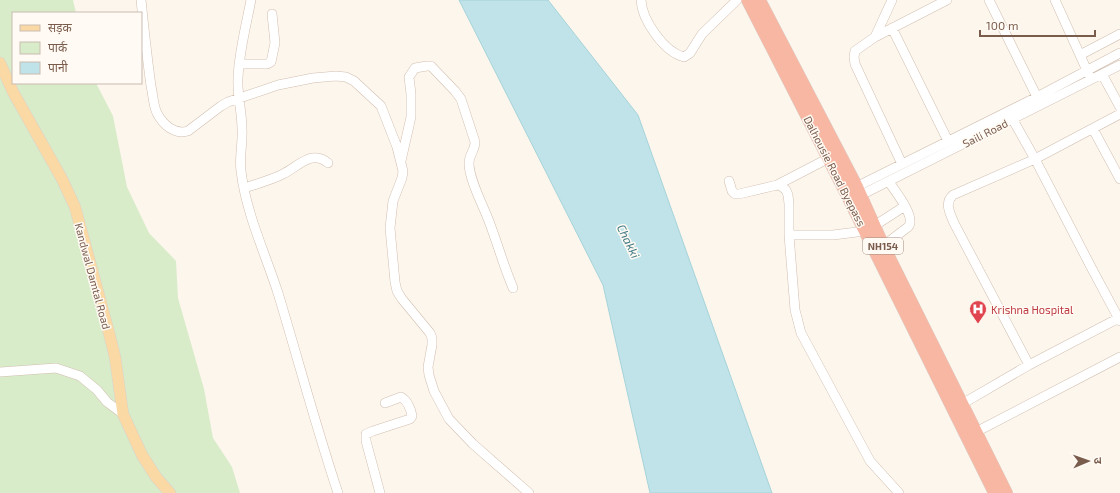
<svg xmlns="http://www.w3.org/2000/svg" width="1120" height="493" viewBox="0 0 1120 493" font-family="'Exo 2','Noto Sans Devanagari',sans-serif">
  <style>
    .green { fill: #d8ecc9 }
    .water { fill: #bfe3e8; stroke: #a5d3da }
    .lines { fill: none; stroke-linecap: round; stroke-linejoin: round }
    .minor-casing { stroke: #d1beb0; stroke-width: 10 }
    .major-casing { stroke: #dad1cd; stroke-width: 12 }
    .highway-casing { stroke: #dad1cd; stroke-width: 14 }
    .minor { stroke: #fff; stroke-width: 9 }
    .major { stroke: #fbd9a5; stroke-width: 11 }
    .highway { stroke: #f7b7a3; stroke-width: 13 }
    .labels { text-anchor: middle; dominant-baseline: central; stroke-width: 3; stroke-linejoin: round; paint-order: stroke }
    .shield { fill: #fffaf3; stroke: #a28b7f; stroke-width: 1 }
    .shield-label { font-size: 10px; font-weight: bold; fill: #7a5c4d }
    .street-label { font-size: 11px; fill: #7a5c4d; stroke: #fffaf3 }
    .health-label { font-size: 11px; fill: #be3a42; stroke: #fffaf3; text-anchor: start }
    .water-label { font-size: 12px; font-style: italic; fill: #437c86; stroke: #fffaf3 }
  </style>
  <rect width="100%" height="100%" fill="#fdf6ec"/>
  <path class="green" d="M 0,0 L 73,0 L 76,13 L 13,13 L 13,83 L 96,83 L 113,116 L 127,187 L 149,233 L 176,261 L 178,298 L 204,389 L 213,438 L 232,467 L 240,493 L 0,493 Z"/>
  <path class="water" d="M 459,0 L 548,0 L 638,115 L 772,493 L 650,493 L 603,285 Z"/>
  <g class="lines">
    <g class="minor-casing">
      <path id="minor" d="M 141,0 C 144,29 147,57 151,86 C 153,94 153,105 157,113 C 163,125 175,135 188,131 L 221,106 L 228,102 L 278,85 L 313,78 L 336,76 L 346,77 L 354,81 L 381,106 L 397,147 L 403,171 L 402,178 L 393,201 L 390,228 L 395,282 L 397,291 L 402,299 L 430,333 L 432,338 L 432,345 L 428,367 L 429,375 L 434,391 L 449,419 L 473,444 L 529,493
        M 251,0 C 246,26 239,52 238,78 C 237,95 242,112 242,129 C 243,143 239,157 241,171 C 246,213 265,253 278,293 C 298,359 316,427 338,493
        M 641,0 C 642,20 664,52 684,57 L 690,53 L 702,34 L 737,0
        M 989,0 L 1037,97
        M 1055,0 L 1089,75
        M 892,28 L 948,141
        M 875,37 L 892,0
        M 1080,55 L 1120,34
        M 239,64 L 267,64 L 271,62 L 275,43 L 272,14
        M 1102,74 L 1120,107
        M 1013,120 L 1035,159 L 1091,267 L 1120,321
        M 1093,129 L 1120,179
        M 401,161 L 411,117 L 411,94 L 409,77 L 415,68 L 427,66 L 431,66 L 455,91 L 461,99 L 475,142 C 475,150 469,155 469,163 C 469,180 484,207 490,224 C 498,245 504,267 513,288
        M 902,164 L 855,64 L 854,57 L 855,51 L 875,37 L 947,0
        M 729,181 L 732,191 L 735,194 L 739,194 L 777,185 L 781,186 L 786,190 L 788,195 L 789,204 L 789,235 L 795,310 L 801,333 L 870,461 L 899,493
        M 777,185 L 829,158
        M 244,188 C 257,184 271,180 283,174 C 298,167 311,149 328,163
        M 852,189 L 1037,97 L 1120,53
        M 855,198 L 1120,65
        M 874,226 L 905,206
        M 789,235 L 833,235 L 865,231
        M 883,246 L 908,227 C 917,218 895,191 889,182
        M 1029,365 L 954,223 C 950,213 944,203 953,195 L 1035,159 L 1120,114
        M 0,372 L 56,368 L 80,376 L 97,390 L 107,402 L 123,414
        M 962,404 L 1029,365 L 1119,318
        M 976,432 L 1120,357
        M 380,493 L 366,441 L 366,434 L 373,431 L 410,419 L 412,416 C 411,409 407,400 401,397 L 385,403"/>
    </g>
    <g class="major-casing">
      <path id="major" d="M 0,63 L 13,92 L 62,179 L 75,207 L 108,329 L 115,357 L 123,414 L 142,455 L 156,477 L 170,493"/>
    </g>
    <g class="highway-casing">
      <path id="highway" d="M 748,0 L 846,192 L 995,493
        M 759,0 L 856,186 L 883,246 L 1006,493"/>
    </g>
    <use href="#minor" class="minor"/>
    <use href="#major" class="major"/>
    <use href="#highway" class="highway"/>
  </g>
  <defs>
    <g id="hospital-pin" transform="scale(0.9)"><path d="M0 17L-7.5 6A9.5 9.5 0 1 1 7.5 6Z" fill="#e0444e" stroke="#fffaf3"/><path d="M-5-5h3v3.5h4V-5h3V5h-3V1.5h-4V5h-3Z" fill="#fff"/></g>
  </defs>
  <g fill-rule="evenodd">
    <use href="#hospital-pin" x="978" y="309"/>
  </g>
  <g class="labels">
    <rect class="shield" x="863" y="238" width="40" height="16" rx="3"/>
    <g class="shield-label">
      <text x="883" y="246">NH154</text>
    </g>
    <g class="street-label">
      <text transform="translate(985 133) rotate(-27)">Saili Road</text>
      <text transform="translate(835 171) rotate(63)">Dalhousie Road Byepass</text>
      <text transform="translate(93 276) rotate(75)">Kandwal Damtal Road</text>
    </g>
    <g class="health-label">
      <text x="991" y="309">Krishna Hospital</text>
    </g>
    <g class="water-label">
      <text transform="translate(629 241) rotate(64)">Chakki</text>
    </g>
  </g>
  <rect x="12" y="12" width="130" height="72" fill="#fffaf3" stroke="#cabbb1"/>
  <rect x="20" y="25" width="20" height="6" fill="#fbd9a5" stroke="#cabbb1"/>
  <text x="48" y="32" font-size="12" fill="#7a5c4d">सड़क</text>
  <rect x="20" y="42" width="20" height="12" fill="#d8ecc9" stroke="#cabbb1"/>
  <text x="48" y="52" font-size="12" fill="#7a5c4d">पार्क</text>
  <rect x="20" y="62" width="20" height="12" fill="#bfe3e8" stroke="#cabbb1"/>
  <text x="48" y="72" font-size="12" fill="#7a5c4d">पानी</text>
  <g transform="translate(1088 461) rotate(88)" stroke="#fffaf3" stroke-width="3" paint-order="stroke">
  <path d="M0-3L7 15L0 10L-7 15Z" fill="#7a5c4d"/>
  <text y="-6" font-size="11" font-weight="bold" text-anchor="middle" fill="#7a5c4d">उ</text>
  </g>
  <path d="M980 30v6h115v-6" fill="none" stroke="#7a5c4d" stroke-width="2"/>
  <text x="986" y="30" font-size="12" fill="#7a5c4d" stroke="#fffaf3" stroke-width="3" paint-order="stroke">100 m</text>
</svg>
